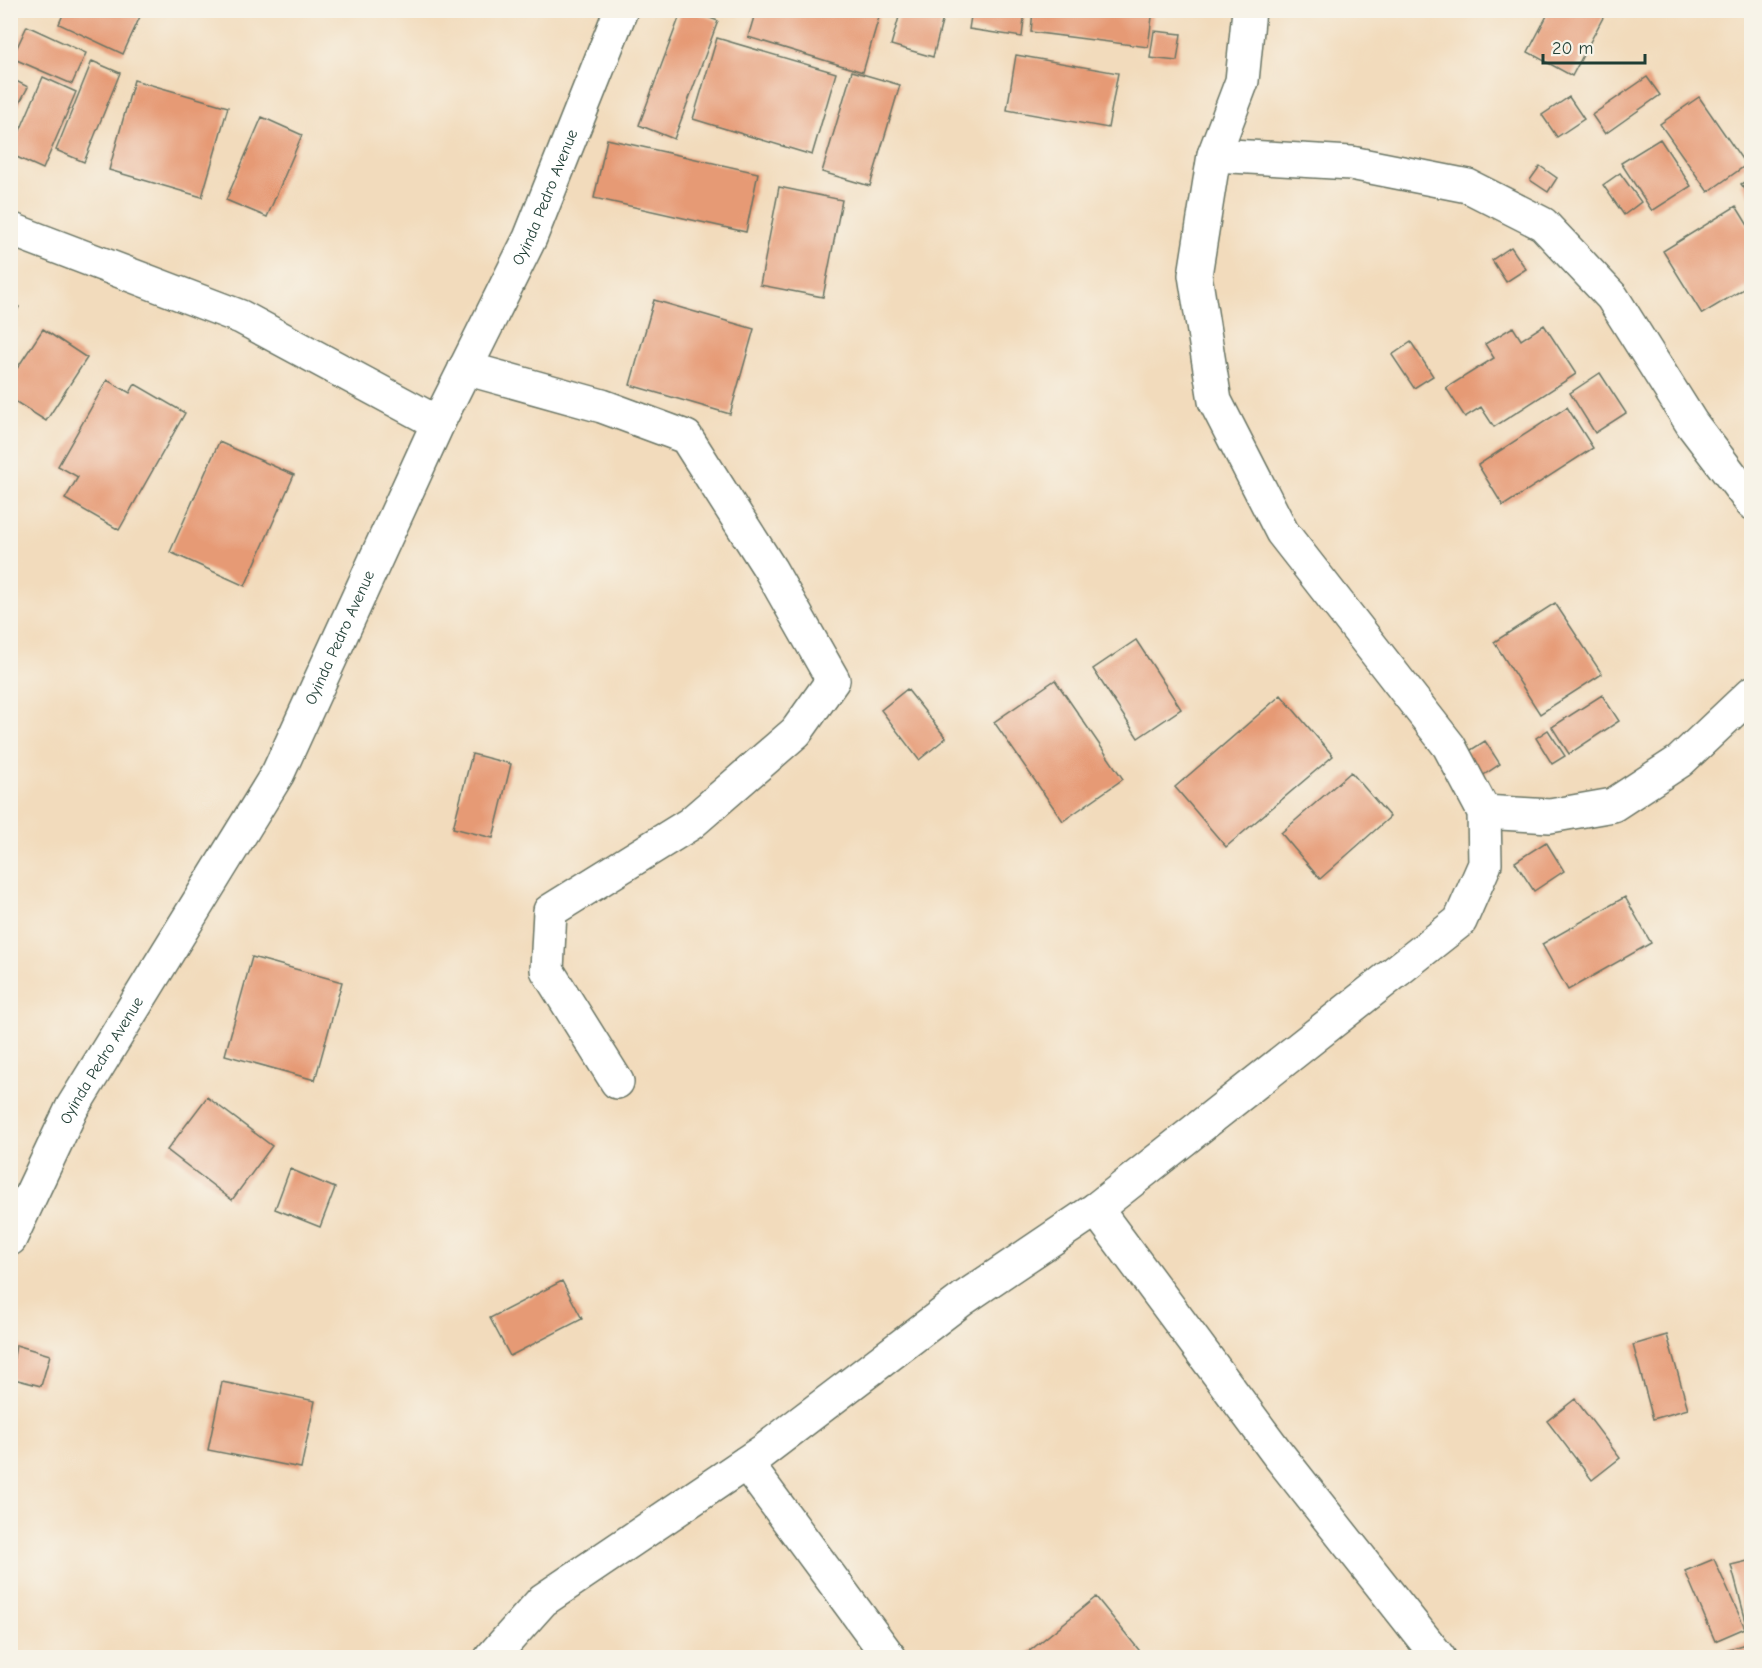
<svg xmlns="http://www.w3.org/2000/svg" width="1762" height="1668" viewBox="0 0 1762 1668" font-family="'Comic Neue',sans-serif">
  <style>
    .building { fill: #e69a75 }
    .lines { fill: none; stroke-linecap: round; stroke-linejoin: round }
    .minor-casing { stroke: #697464; stroke-width: 36 }
    .minor { stroke: #fff; stroke-width: 33 }
    .labels { text-anchor: middle; dominant-baseline: central; stroke-width: 4.5; stroke-linejoin: round; paint-order: stroke }
    .street-label { font-size: 16px; fill: #1f3d34; stroke: #f7f3e8 }
  </style>
  <rect width="100%" height="100%" fill="#f7f3e8"/>
  <filter id="ink" filterUnits="userSpaceOnUse"><feTurbulence type="fractalNoise" baseFrequency=".0167" numOctaves="2"/><feDisplacementMap in="SourceGraphic" scale="12" xChannelSelector="R" yChannelSelector="G"/><feConvolveMatrix kernelMatrix="1 2 1 2 8 2 1 2 1" color-interpolation-filters="sRGB"/></filter>
  <filter id="wash" filterUnits="userSpaceOnUse"><feTurbulence type="fractalNoise" baseFrequency=".008" numOctaves="4" result="noise"/><feDisplacementMap in="SourceGraphic" scale="24" xChannelSelector="R" yChannelSelector="G"/><feGaussianBlur stdDeviation="1.35" result="paint"/><feColorMatrix in="noise" values="0 0 0 0 0 0 0 0 0 0 0 0 0 0 0 0 0 1.4 0 .05"/><feComposite in="paint" operator="in"/></filter>
  <g filter="url(#wash)">
    <rect width="100%" height="100%" fill="#f2dbbc"/>
    <g id="blocks">
      <path class="building" d="M 65,10 L 143,10 L 123,54 L 59,24 Z
        M 682,10 L 689,10 L 718,21 L 674,139 L 639,125 Z
        M 723,10 L 739,10 L 737,16 Z
        M 756,10 L 881,10 L 863,72 L 748,37 Z
        M 901,10 L 945,10 L 933,57 L 891,45 Z
        M 972,10 L 1025,10 L 1022,37 L 969,29 Z
        M 1033,10 L 1153,10 L 1148,47 L 1031,32 Z
        M 1550,10 L 1607,10 L 1572,76 L 1528,52 Z
        M 27,26 L 86,53 L 72,84 L 12,58 Z
        M 1154,31 L 1181,34 L 1177,61 L 1150,58 Z
        M 717,38 L 836,73 L 812,155 L 693,119 Z
        M 1016,55 L 1118,73 L 1108,128 L 1007,110 Z
        M 92,61 L 120,73 L 84,162 L 56,150 Z
        M 852,71 L 900,85 L 870,186 L 822,172 Z
        M 43,77 L 76,92 L 43,169 L 10,154 Z
        M 1647,77 L 1660,95 L 1605,134 L 1592,115 Z
        M 10,78 L 28,87 L 13,115 L 10,114 Z
        M 134,80 L 228,107 L 202,197 L 109,170 Z
        M 1569,97 L 1584,119 L 1557,137 L 1542,115 Z
        M 1699,97 L 1746,165 L 1708,192 L 1660,124 Z
        M 262,117 L 302,135 L 267,217 L 226,200 Z
        M 607,139 L 758,173 L 746,232 L 594,198 Z
        M 1660,139 L 1691,186 L 1652,211 L 1621,163 Z
        M 1540,166 L 1557,178 L 1548,192 L 1530,180 Z
        M 1620,173 L 1641,202 L 1624,215 L 1603,185 Z
        M 1752,177 L 1752,199 L 1741,184 Z
        M 779,187 L 842,200 L 823,297 L 760,285 Z
        M 1736,206 L 1752,232 L 1752,284 L 1702,314 L 1663,251 Z
        M 1511,247 L 1526,269 L 1506,282 L 1492,260 Z
        M 654,300 L 754,329 L 730,414 L 630,385 Z
        M 10,302 L 19,307 L 10,324 Z
        M 1544,325 L 1576,374 L 1494,427 L 1481,407 L 1465,417 L 1446,388 L 1494,358 L 1485,344 L 1513,327 L 1521,340 Z
        M 43,329 L 87,358 L 46,421 L 10,398 L 10,379 Z
        M 1411,342 L 1433,376 L 1414,388 L 1392,355 Z
        M 1600,373 L 1626,413 L 1595,433 L 1570,393 Z
        M 107,380 L 130,393 L 135,384 L 185,413 L 119,530 L 65,499 L 78,477 L 58,466 Z
        M 1567,407 L 1593,448 L 1503,506 L 1478,465 Z
        M 219,442 L 294,475 L 245,586 L 170,552 Z
        M 1555,603 L 1602,674 L 1540,714 L 1494,642 Z
        M 1136,640 L 1181,709 L 1138,738 L 1093,669 Z
        M 1055,680 L 1123,779 L 1063,821 L 994,722 Z
        M 907,689 L 946,738 L 919,760 L 881,710 Z
        M 1281,695 L 1333,756 L 1226,847 L 1175,787 Z
        M 1602,695 L 1619,721 L 1569,754 L 1552,727 Z
        M 1548,730 L 1565,756 L 1552,764 L 1536,738 Z
        M 1485,741 L 1500,764 L 1479,778 L 1463,755 Z
        M 472,754 L 511,764 L 493,838 L 453,828 Z
        M 1351,772 L 1390,817 L 1320,879 L 1281,833 Z
        M 1546,842 L 1564,871 L 1534,891 L 1515,862 Z
        M 1625,897 L 1651,943 L 1568,990 L 1542,944 Z
        M 252,957 L 342,982 L 315,1080 L 225,1055 Z
        M 207,1097 L 272,1146 L 232,1200 L 167,1150 Z
        M 290,1169 L 335,1188 L 320,1227 L 275,1209 Z
        M 562,1281 L 582,1319 L 510,1356 L 490,1318 Z
        M 1667,1335 L 1688,1409 L 1653,1419 L 1633,1345 Z
        M 16,1345 L 50,1355 L 41,1386 L 10,1378 Z
        M 222,1382 L 315,1401 L 301,1468 L 208,1450 Z
        M 1575,1399 L 1620,1458 L 1592,1480 L 1547,1421 Z
        M 1714,1559 L 1745,1628 L 1715,1641 L 1685,1571 Z
        M 1752,1560 L 1752,1628 L 1748,1629 L 1731,1565 Z
        M 1096,1597 L 1143,1655 L 1140,1658 L 1021,1658 Z
        M 1752,1642 L 1752,1658 L 1724,1658 L 1722,1651 Z"/>
    </g>
  </g>
  <g filter="url(#ink)">
    <use href="#blocks" fill-opacity="0" stroke="#697464" stroke-width="1.5"/>
    <g class="lines">
      <g class="minor-casing">
        <g id="minor">
          <path d="M 1214,155 L 1351,163 L 1468,186 L 1543,224 L 1612,297 L 1692,424 L 1752,503"/>
          <path d="M 10,229 L 241,317 L 438,423"/>
          <path d="M 465,368 L 602,406 L 686,437 L 770,569 L 833,680 L 796,732 L 690,824 L 550,911 L 547,970 L 617,1082"/>
          <path d="M 1484,812 L 1550,816 L 1613,805 L 1680,761 L 1752,693"/>
          <path d="M 1096,1209 L 1277,1453 L 1439,1658"/>
          <path id="s1" d="M 10,1239 L 72,1108 L 278,773 L 438,423 L 530,238 L 621,10"/>
          <path d="M 746,1463 L 890,1658"/>
          <path d="M 491,1658 L 543,1600 L 762,1452 L 964,1298 L 1096,1209 L 1460,921 L 1485,864 L 1484,812 L 1449,746 L 1282,532 L 1215,401 L 1195,275 L 1214,155 L 1242,81 L 1249,10"/>
        </g>
      </g>
      <use href="#minor" class="minor"/>
    </g>
  </g>
  <g class="labels">
    <g class="street-label">
      <text stroke="none"><textPath href="#s1" startOffset="1173">Oyinda Pedro Avenue</textPath></text>
      <text stroke="none"><textPath href="#s1" startOffset="687">Oyinda Pedro Avenue</textPath></text>
      <text stroke="none"><textPath href="#s1" startOffset="201">Oyinda Pedro Avenue</textPath></text>
    </g>
  </g>
  <rect width="1762" height="1668" fill="none" stroke="#f7f3e8" stroke-width="36"/>
  <path d="M1543 54v9h102v-9" fill="none" stroke="#1f3d34" stroke-width="3"/>
  <text x="1552" y="54" font-size="18" fill="#1f3d34" stroke="#f7f3e8" stroke-width="4.5" paint-order="stroke">20 m</text>
</svg>
